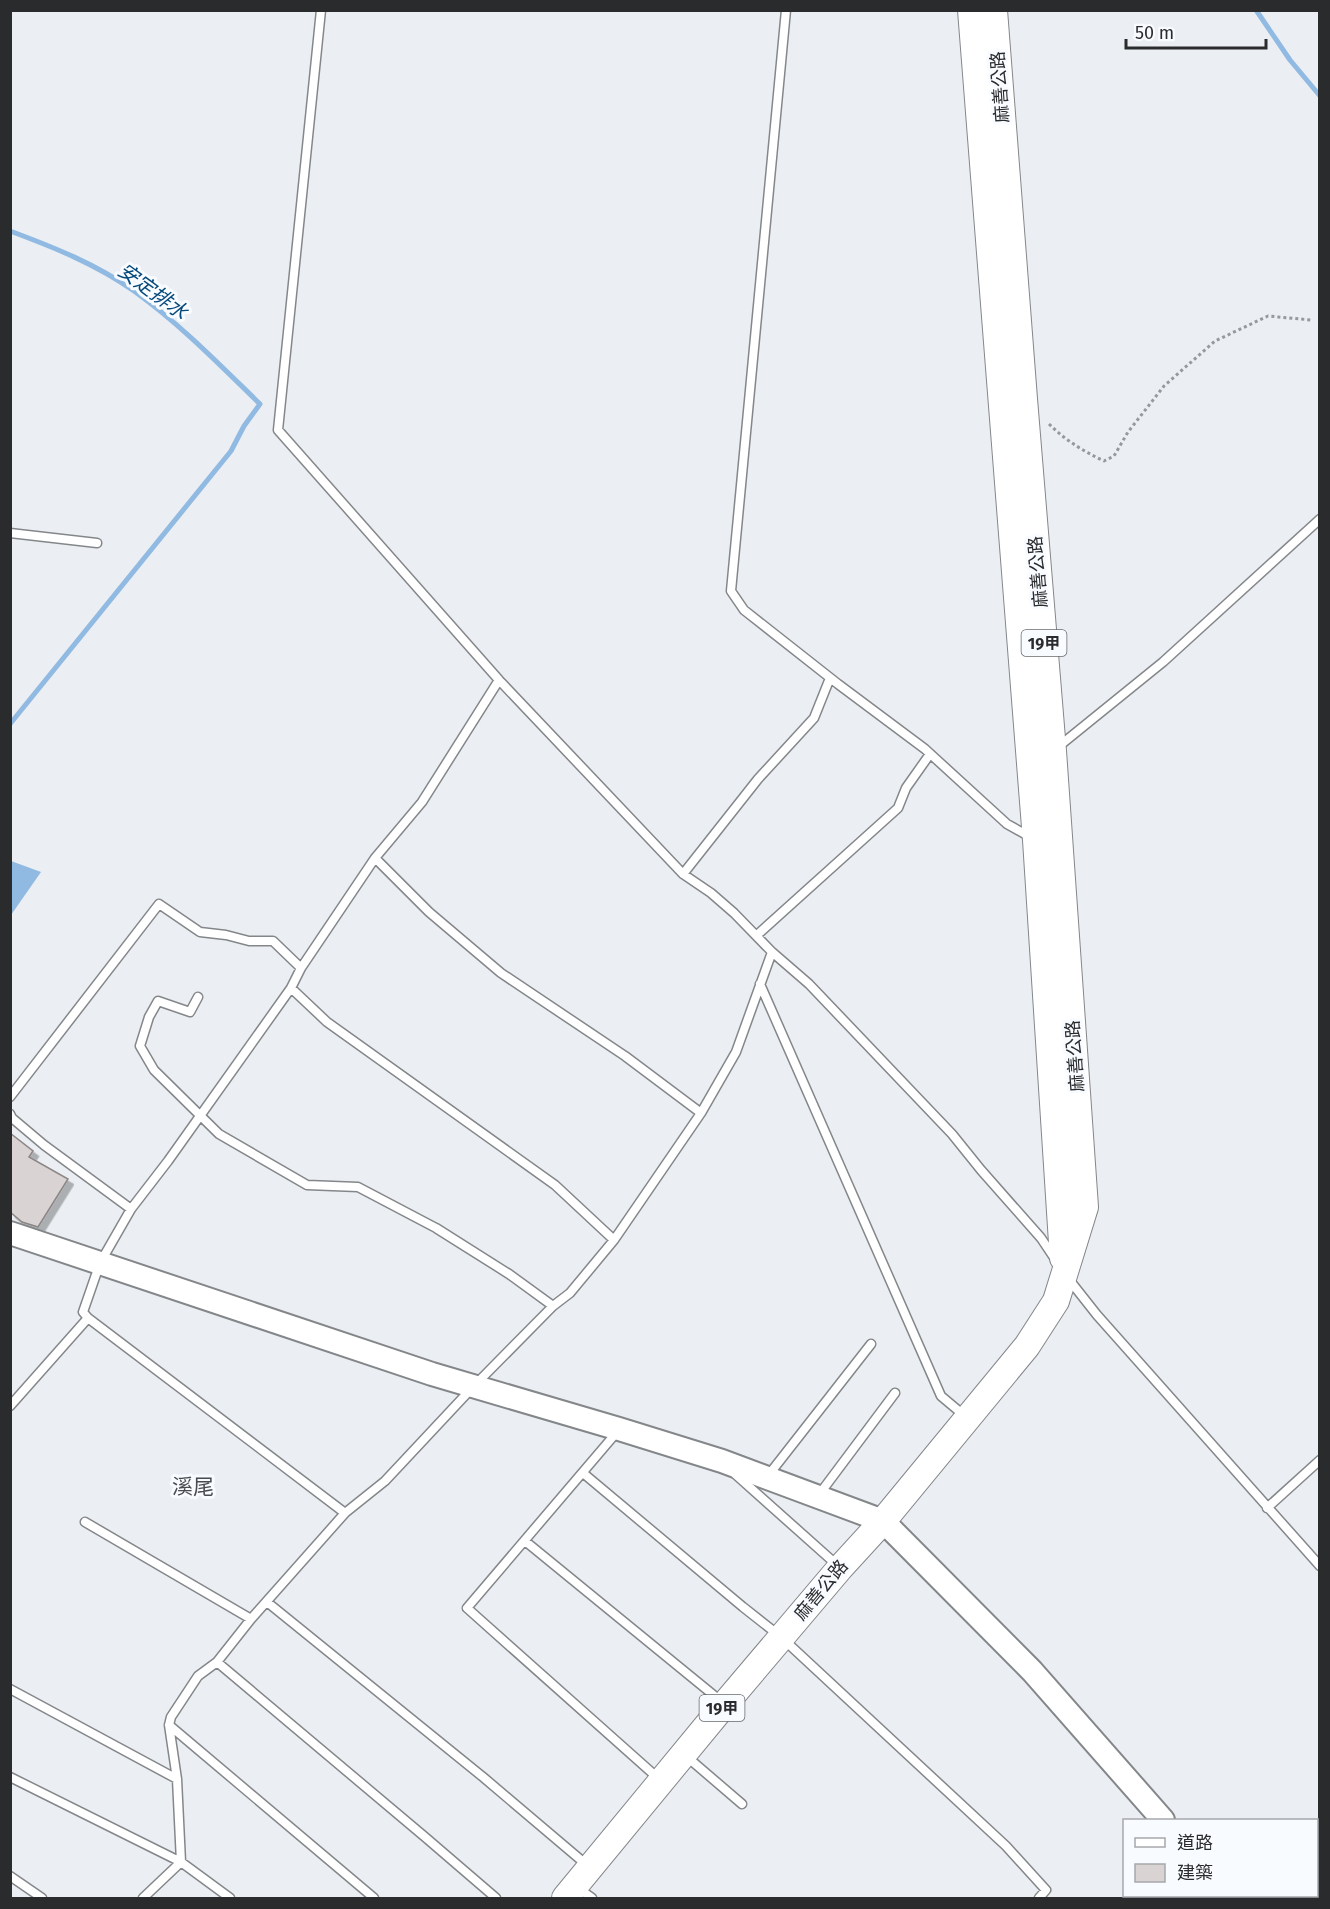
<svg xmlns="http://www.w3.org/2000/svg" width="1330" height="1909" viewBox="0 0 1330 1909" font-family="'Fira Sans','Noto Sans TC',sans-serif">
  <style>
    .water { fill: #91bae2 }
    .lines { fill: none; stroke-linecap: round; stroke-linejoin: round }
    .stream { stroke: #91bae2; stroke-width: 5 }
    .building { fill: #d9d4d3; stroke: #8b8685; stroke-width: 1.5; filter: url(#shadow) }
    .lane-casing { stroke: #84878a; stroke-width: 11 }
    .secondary-casing { stroke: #84878a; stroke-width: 26 }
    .primary-casing { stroke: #84878a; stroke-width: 28 }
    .path { stroke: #96989b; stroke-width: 3; stroke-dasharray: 3 3; stroke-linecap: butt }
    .lane { stroke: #fff; stroke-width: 8 }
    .secondary { stroke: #fff; stroke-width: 22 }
    .primary { stroke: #fff; stroke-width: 26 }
    .labels { text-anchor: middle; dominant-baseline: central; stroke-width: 6; stroke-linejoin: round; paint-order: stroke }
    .shield { fill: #f8fbff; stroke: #68696b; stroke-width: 1.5 }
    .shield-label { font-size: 16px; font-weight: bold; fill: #2a2b2c }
    .street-label { font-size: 18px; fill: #2a2b2c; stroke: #f8fbff }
    .water-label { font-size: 20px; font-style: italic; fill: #06487a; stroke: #f8fbff }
    .quarter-label { font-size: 21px; fill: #494b4e; stroke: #f8fbff }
  </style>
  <defs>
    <filter id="shadow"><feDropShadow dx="5.5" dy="5.5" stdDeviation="0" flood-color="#0004"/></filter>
  </defs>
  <rect width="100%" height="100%" fill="#ebeef2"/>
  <path class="water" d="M 11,861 L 41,872 L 11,915 L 10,861 Z"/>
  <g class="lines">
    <path class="stream" d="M 1256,10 L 1290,60 L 1320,96
      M 10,231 C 53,247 96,264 134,291 C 180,324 219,364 260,404 L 244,426 L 231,451 L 10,724"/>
  </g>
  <path class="building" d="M 10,1133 L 33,1151 L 29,1157 L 68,1179 L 38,1227 L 22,1222 L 10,1212 Z"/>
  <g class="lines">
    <g class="lane-casing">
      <path id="lane" d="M 321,10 L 278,430 L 499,680 L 683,874 L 711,893 L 734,913 L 772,952 L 809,984 L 952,1134 L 981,1170 L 1041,1238 L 1055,1259
        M 786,10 L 731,591 L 744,610 L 838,684 L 925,749 L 1007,824 L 1032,838
        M 10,533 L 97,543
        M 1058,747 L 1163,662 L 1320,519
        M 375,858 L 429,912 L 501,973 L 625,1056 L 701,1113
        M 683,874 L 758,779 L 814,718 L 830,678
        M 757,935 L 898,808 L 906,788 L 930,754
        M 760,984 L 941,1396 L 966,1417
        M 291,988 L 327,1022 L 555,1185 L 614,1240
        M 198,997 L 190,1012 L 158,1001 L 149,1017 L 140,1046 L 154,1070 L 219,1134 L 307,1185 L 358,1187 L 436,1228 L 509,1274 L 553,1306
        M 10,1097 L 159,904 L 200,932 L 226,935 L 249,941 L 273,941 L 301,968
        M 10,1114 L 12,1118 L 44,1145 L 131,1209
        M 1067,1277 L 1097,1315 L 1320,1566
        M 88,1318 L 345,1513
        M 10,1406 L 88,1318 L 83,1312 L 100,1263 L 131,1209 L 168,1161 L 291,988 L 301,968 L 375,858 L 422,802 L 499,680
        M 617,1432 L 467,1608 L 659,1779
        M 583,1473 L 743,1607 L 781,1637 L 1006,1846 L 1046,1890 L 1039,1898
        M 735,1474 L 837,1565
        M 767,1477 L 871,1344
        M 818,1496 L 895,1393
        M 1267,1508 L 1320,1460
        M 85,1522 L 251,1619
        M 525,1541 L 722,1702
        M 267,1602 L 483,1777 L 588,1866
        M 217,1662 L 425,1837 L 496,1898
        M 10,1689 L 177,1779
        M 169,1725 L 374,1898
        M 686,1756 L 742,1804
        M 10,1777 L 181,1862 L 230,1898
        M 10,1876 L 42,1898
        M 578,1888 L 592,1898
        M 143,1898 L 181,1862 L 177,1779 L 169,1725 L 171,1717 L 198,1676 L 217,1662 L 251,1619 L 345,1513 L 385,1481 L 473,1387 L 553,1306 L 570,1293 L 614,1240 L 701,1113 L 736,1052 L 772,952"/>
    </g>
    <g class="secondary-casing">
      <path id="secondary" d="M 10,1233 L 432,1374 L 619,1429 L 722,1461 L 883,1521 L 1032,1671 L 1163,1820
        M 1229,1896 L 1232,1898"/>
    </g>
    <g class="primary-casing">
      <path id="primary" d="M 971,10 L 1036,840 L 1063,1258
        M 565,1898 L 724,1705 L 840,1568 L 883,1521 L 1027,1346 L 1056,1301 L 1085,1207 L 1053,751 L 1024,399 L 994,10"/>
    </g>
    <path class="path" d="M 1049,424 C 1065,440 1083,451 1104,461 L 1114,456 L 1128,432 L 1164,386 L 1215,341 L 1268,316 L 1311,320"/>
    <use href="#lane" class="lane"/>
    <use href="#secondary" class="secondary"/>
    <use href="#primary" class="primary"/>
  </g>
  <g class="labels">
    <g class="shield">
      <rect x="1021.5" y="630" width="45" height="26" rx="4.5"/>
      <rect x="699.5" y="1695" width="45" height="26" rx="4.5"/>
    </g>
    <g class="shield-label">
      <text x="1044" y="643">19甲</text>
      <text x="722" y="1708">19甲</text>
    </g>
    <g class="street-label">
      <text transform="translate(1000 87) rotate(-94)">麻善公路</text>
      <text transform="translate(1038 572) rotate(-95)">麻善公路</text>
      <text transform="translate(1075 1056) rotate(-94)">麻善公路</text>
      <text transform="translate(821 1590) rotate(-50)">麻善公路</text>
    </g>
    <g class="water-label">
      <text transform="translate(153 291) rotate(36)">安定排水</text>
    </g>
    <g class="quarter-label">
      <text x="193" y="1487">溪尾</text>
    </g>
  </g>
  <rect width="1330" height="1909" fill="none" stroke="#2a2b2c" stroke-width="24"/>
  <rect x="1123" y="1819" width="195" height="78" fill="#f8fbff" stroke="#a6a8ab" stroke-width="1.5"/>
  <rect x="1135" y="1838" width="30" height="9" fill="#ffffff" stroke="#a6a8ab" stroke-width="1.5"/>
  <text x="1177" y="1849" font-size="18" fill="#2a2b2c">道路</text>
  <rect x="1135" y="1864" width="30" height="18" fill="#d9d4d3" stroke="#a6a8ab" stroke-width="1.5"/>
  <text x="1177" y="1879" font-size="18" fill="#2a2b2c">建築</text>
  <path d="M1126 39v9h140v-9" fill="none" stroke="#2a2b2c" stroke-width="3"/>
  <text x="1135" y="39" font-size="18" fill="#2a2b2c" stroke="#f8fbff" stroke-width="4.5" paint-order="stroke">50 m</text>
</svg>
